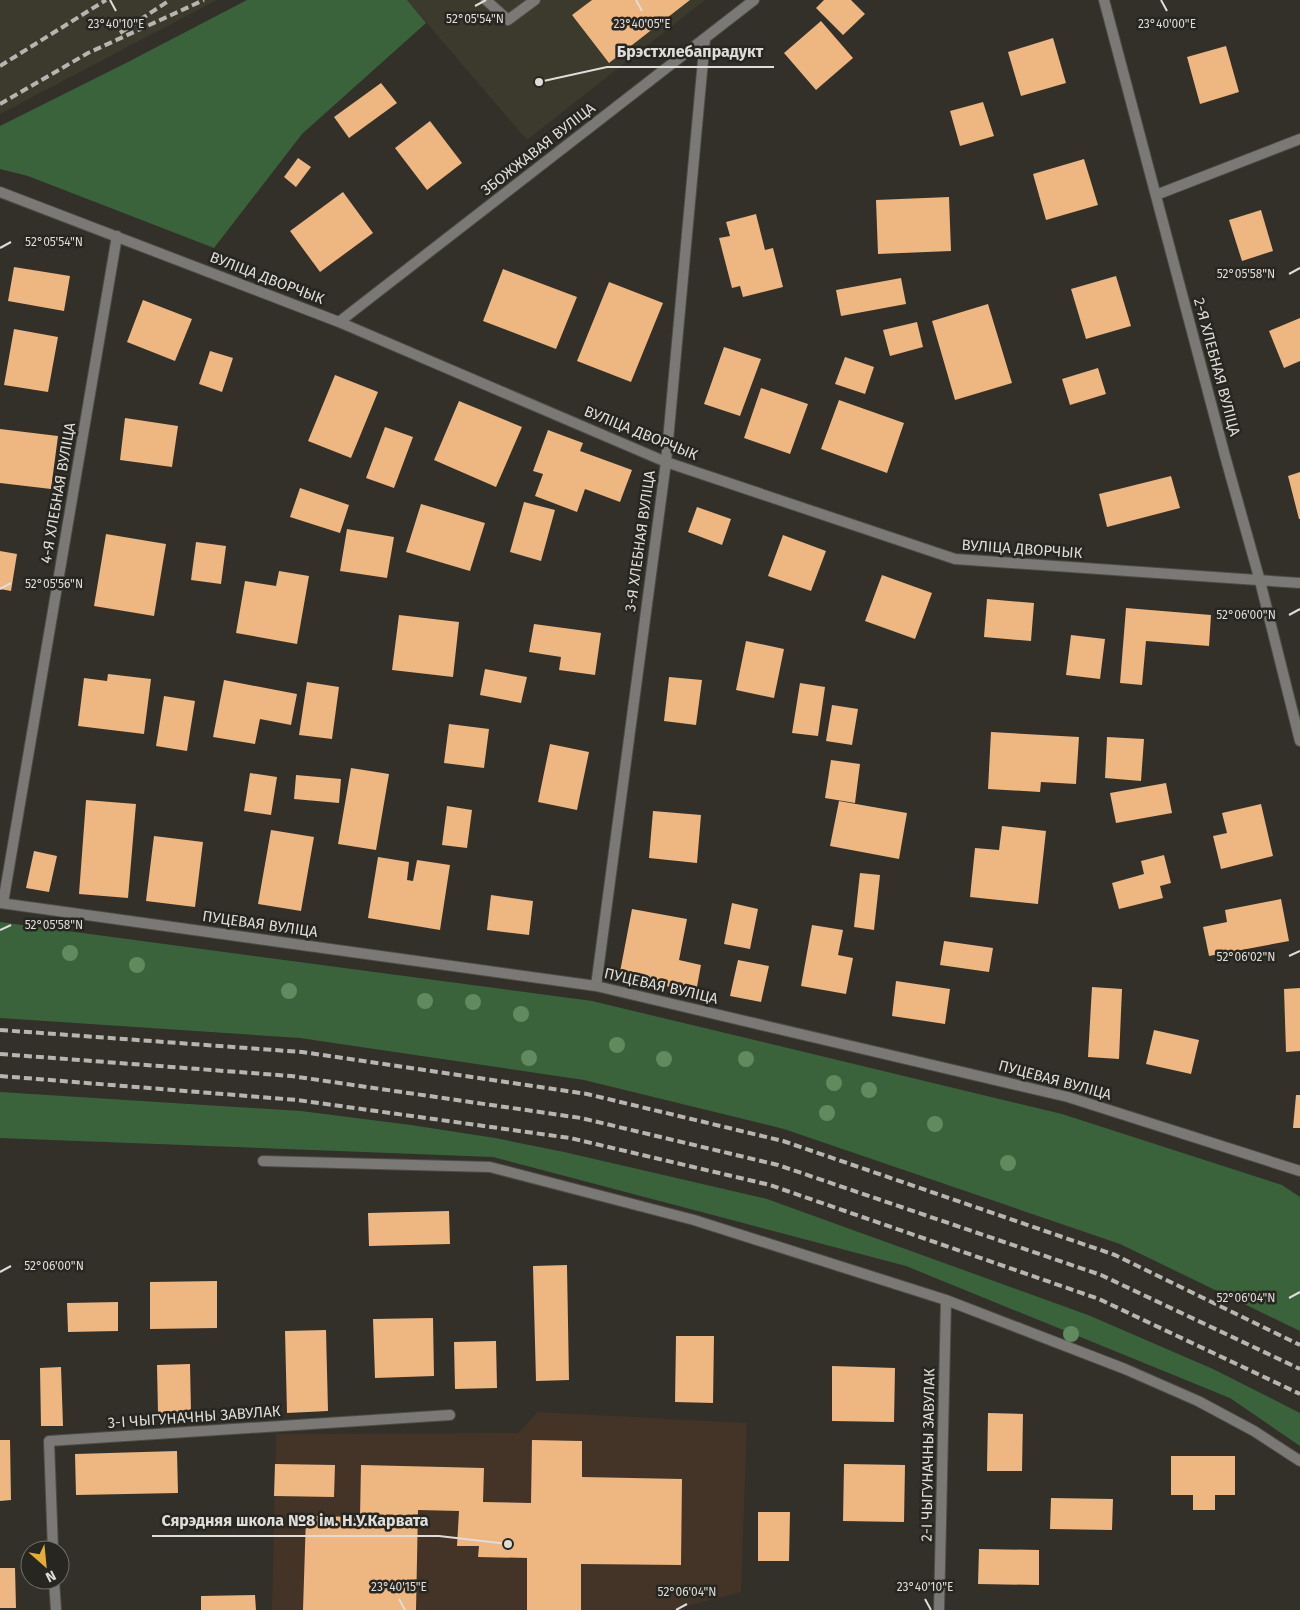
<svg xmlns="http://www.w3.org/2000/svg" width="1300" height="1610" viewBox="0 0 1300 1610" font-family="'Fira Sans',sans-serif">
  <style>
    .built { fill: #3c392d }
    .education { fill: #433427 }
    .green { fill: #3a633c }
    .building { fill: #eeb681 }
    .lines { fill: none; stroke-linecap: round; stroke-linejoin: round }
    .service-casing { stroke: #4e4c45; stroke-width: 12 }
    .minor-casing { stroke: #4e4c45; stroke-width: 12 }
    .service { stroke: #7a7975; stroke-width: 10 }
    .minor { stroke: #7a7975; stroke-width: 10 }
    .rail { stroke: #b7b5b0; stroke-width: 4; stroke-dasharray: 8 4; stroke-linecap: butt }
    .tree { fill: #628a5f }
    .ticks { fill: none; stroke: #dfddd9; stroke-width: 2 }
    .labels { text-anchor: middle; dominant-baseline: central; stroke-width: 5; stroke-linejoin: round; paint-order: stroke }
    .street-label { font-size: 15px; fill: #dfddd9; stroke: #282620 }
    .ticks-label { font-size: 12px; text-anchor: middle; fill: #dfddd9; stroke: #282620; stroke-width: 5; stroke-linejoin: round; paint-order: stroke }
    .leader { fill: none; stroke: #dfddd9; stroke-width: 2 }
    .callout-dot { fill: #dfddd9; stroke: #282620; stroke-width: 2 }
    .callout-label { font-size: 16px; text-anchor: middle; font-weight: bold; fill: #dfddd9; stroke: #282620; stroke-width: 5; stroke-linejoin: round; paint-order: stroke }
  </style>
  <rect width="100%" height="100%" fill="#323029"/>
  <path class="built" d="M 0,0 L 217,0 L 0,114 Z
    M 407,0 L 705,0 L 527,140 Z"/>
  <path class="education" d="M 538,1412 L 747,1423 L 741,1592 L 672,1610 L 272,1610 L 276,1434 L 518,1433 Z"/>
  <path class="green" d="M 247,0 L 407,0 L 426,23 L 302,134 L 214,248 L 28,176 L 0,169 L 0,126 L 126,63 Z
    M 0,922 L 592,1001 L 1062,1114 L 1282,1185 L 1300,1197 L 1300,1331 L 1120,1244 L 784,1129 L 584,1080 L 300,1038 L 0,1018 Z
    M 0,1092 L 301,1111 L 411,1125 L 495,1138 L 564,1152 L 767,1199 L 1088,1315 L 1213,1369 L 1300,1413 L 1300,1446 L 1230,1398 L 906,1266 L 493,1157 L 0,1138 Z"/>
  <path class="building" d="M 592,0 L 690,0 L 609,63 L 572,15 Z
    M 824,0 L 851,0 L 865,14 L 843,35 L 816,8 Z
    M 821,21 L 853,58 L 816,90 L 784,53 Z
    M 1053,38 L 1066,83 L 1021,96 L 1008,52 Z
    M 1226,46 L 1239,92 L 1200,104 L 1187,57 Z
    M 381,83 L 397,103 L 349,138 L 334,117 Z
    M 983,102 L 994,136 L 960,146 L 950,111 Z
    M 430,121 L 462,163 L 427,190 L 395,148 Z
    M 298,158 L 311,167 L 296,187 L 284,177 Z
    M 1084,159 L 1098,205 L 1046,220 L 1033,174 Z
    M 343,192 L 373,233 L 320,272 L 290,231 Z
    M 949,197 L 951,251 L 878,254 L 876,200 Z
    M 1261,210 L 1273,251 L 1242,261 L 1229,220 Z
    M 756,214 L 765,250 L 773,248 L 783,287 L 743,297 L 740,286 L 732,288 L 719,238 L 730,236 L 726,222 Z
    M 14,267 L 70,276 L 64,311 L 8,301 Z
    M 503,269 L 577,297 L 556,349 L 483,321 Z
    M 1116,276 L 1131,326 L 1086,339 L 1071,289 Z
    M 901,278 L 906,304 L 841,316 L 836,290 Z
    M 609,282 L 663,303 L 631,382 L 577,361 Z
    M 143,300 L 192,319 L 175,361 L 127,342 Z
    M 988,304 L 1012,383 L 955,400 L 932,321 Z
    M 1300,318 L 1300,361 L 1284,368 L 1269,331 Z
    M 917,322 L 923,347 L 890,356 L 883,330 Z
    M 14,329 L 58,337 L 48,392 L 4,385 Z
    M 724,347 L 761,359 L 740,416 L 704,404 Z
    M 210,351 L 233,358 L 222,392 L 199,384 Z
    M 845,357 L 874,367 L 865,394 L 835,384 Z
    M 1098,368 L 1106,394 L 1070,405 L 1062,379 Z
    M 335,375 L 378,392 L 351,458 L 308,441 Z
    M 761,388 L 808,404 L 790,454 L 744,438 Z
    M 839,400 L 904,423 L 887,473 L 821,449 Z
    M 459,401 L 522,427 L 496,487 L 434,460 Z
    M 125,418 L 178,426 L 172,467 L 120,460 Z
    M 385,427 L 413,437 L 394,488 L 366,478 Z
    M 0,429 L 58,436 L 51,489 L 0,483 Z
    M 548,430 L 583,443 L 580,451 L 632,470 L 620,502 L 585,489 L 577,512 L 535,496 L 543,474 L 533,471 Z
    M 1300,472 L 1300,519 L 1299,519 L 1288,476 Z
    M 1171,476 L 1180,508 L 1107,527 L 1099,494 Z
    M 300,488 L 349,505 L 340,533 L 290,517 Z
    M 524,502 L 555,510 L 541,561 L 510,552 Z
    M 421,504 L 485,523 L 470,571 L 406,552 Z
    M 697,507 L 731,519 L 722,545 L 688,532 Z
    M 347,529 L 394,537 L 387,578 L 340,571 Z
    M 106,534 L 166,544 L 154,616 L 94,606 Z
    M 783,535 L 826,551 L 811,591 L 768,576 Z
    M 196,542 L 226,546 L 221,584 L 191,580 Z
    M 0,551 L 17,554 L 11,591 L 0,589 Z
    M 279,571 L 309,576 L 297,644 L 236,633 L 245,581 L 276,586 Z
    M 882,575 L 932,593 L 915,639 L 865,621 Z
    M 987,599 L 1034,603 L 1031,641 L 984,637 Z
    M 1126,608 L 1211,615 L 1209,646 L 1146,641 L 1142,685 L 1120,683 Z
    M 399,615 L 459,622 L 453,677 L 392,670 Z
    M 534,624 L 601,633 L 595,675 L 559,670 L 561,657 L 529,652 Z
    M 1071,635 L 1105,639 L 1100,679 L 1066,675 Z
    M 746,641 L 784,649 L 774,698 L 736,690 Z
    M 485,669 L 527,677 L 521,703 L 480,695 Z
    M 108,674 L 151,679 L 144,734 L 78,726 L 84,678 L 107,681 Z
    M 669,677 L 702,680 L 696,725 L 664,721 Z
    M 224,680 L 297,694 L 291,725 L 260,719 L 255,744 L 213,737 Z
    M 307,682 L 339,687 L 332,739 L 299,735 Z
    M 800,683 L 825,687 L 818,736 L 792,733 Z
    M 164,696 L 195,701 L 187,751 L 156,746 Z
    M 832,705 L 858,709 L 852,745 L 826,741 Z
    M 449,724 L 489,729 L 484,768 L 444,763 Z
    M 991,732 L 1079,737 L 1076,784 L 1041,782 L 1040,792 L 988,789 Z
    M 1107,737 L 1144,739 L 1141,781 L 1105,778 Z
    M 550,744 L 589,752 L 577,810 L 538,802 Z
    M 831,760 L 860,764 L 855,803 L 825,798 Z
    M 351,768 L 389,774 L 376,850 L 338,844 Z
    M 250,773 L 277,777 L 271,815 L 244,811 Z
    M 296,775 L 341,779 L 339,803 L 294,799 Z
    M 1166,783 L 1172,813 L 1116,823 L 1110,793 Z
    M 86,800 L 136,804 L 128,898 L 79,894 Z
    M 839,801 L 907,813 L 899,859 L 830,846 Z
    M 1261,804 L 1273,856 L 1221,869 L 1213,836 L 1227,833 L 1222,813 Z
    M 447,806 L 472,810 L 467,848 L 442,845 Z
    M 653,811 L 701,815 L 697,863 L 649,858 Z
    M 1002,826 L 1046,831 L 1038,904 L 970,897 L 975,848 L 999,850 Z
    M 271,830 L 314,837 L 301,911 L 258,904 Z
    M 154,836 L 203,842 L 195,907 L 146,901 Z
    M 34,851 L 57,856 L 49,892 L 26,888 Z
    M 1164,855 L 1171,883 L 1160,886 L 1163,898 L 1119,909 L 1112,883 L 1144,874 L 1141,861 Z
    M 378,857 L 409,862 L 407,880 L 413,881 L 417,860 L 450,865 L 440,930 L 368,918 Z
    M 860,873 L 880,875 L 874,930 L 854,927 Z
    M 491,895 L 533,901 L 529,935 L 487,930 Z
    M 1281,899 L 1289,941 L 1209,956 L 1203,927 L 1227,922 L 1225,910 Z
    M 732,903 L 758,909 L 750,949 L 724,944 Z
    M 632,909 L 687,919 L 679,960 L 701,965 L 696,992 L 619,977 Z
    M 812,925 L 843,930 L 838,955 L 853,958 L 846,994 L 801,986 Z
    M 944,941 L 993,948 L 989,972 L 940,965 Z
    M 738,960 L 769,966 L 761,1002 L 730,996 Z
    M 896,981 L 950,989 L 945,1024 L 892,1016 Z
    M 1092,987 L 1122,989 L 1119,1059 L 1088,1057 Z
    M 1300,988 L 1300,1051 L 1286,1052 L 1284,989 Z
    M 1154,1030 L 1199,1040 L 1191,1074 L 1146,1064 Z
    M 1296,1095 L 1300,1095 L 1300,1128 L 1293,1128 Z
    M 449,1211 L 450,1244 L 369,1246 L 368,1213 Z
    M 567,1265 L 569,1380 L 536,1381 L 533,1266 Z
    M 217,1281 L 217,1328 L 150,1329 L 150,1282 Z
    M 118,1302 L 118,1331 L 68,1332 L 67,1303 Z
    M 433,1318 L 434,1376 L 375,1378 L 373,1319 Z
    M 326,1330 L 328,1411 L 287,1413 L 285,1331 Z
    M 676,1336 L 714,1336 L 713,1403 L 675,1402 Z
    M 496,1341 L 497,1388 L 455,1389 L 454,1342 Z
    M 190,1364 L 191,1412 L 158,1413 L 157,1365 Z
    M 832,1366 L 895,1368 L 894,1422 L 832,1421 Z
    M 61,1367 L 63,1426 L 41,1426 L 40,1368 Z
    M 988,1413 L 1023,1414 L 1022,1471 L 987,1471 Z
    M 0,1440 L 10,1440 L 11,1500 L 0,1501 Z
    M 532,1440 L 582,1441 L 582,1477 L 682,1479 L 681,1565 L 581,1564 L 581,1610 L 527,1610 L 527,1558 L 478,1557 L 479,1546 L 457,1546 L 459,1511 L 418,1510 L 416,1610 L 303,1610 L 306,1516 L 360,1517 L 361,1465 L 484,1468 L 483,1502 L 531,1503 Z
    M 177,1451 L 178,1493 L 76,1495 L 75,1454 Z
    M 1171,1456 L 1235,1456 L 1235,1495 L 1215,1495 L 1215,1510 L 1193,1510 L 1193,1495 L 1171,1495 Z
    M 275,1464 L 335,1465 L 334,1497 L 274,1496 Z
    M 844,1464 L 905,1465 L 904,1522 L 843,1521 Z
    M 1051,1498 L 1113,1499 L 1112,1530 L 1050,1529 Z
    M 758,1512 L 790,1512 L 789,1561 L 758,1561 Z
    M 979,1549 L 1039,1550 L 1039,1585 L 978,1584 Z
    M 0,1568 L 15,1568 L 16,1608 L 0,1608 Z
    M 255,1595 L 256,1610 L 201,1610 L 201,1596 Z"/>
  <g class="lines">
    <g class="service-casing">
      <path id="service" d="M 486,0 L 508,20 L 535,0"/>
    </g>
    <g class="minor-casing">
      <path id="minor" d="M 1104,0 L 1225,456 L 1260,581 L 1300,741
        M 0,192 L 339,322 L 666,462 L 955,559 L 1300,583
        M 1156,195 L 1300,139
        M 339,322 L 754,0
        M 0,903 L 596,986 L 1068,1097 L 1300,1171
        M 3,903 L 117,236
        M 596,986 L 666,462 L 705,39
        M 263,1161 L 490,1167 L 694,1220 L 946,1300 L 1125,1369 L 1198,1401 L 1254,1431 L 1300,1461
        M 53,1550 L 49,1441 L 450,1415
        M 54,1580 L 56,1610
        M 939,1610 L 946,1300"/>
    </g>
    <use href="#service" class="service"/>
    <use href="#minor" class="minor"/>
    <path class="rail" d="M 120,33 L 170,0
      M 0,66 L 106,0
      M 0,104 L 88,53 L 204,0
      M 0,1030 L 302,1052 L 587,1094 L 783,1141 L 1115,1255 L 1300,1345
      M 0,1054 L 291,1076 L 581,1118 L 778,1165 L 1101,1275 L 1300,1369
      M 0,1076 L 297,1100 L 570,1138 L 770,1185 L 1099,1299 L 1300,1394"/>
  </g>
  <g class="tree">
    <circle cx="70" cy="953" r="8"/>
    <circle cx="137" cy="965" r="8"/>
    <circle cx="289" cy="991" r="8"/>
    <circle cx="425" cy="1001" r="8"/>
    <circle cx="473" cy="1002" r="8"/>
    <circle cx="521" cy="1014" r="8"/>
    <circle cx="617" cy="1045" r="8"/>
    <circle cx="529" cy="1058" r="8"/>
    <circle cx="664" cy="1059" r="8"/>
    <circle cx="746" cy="1059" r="8"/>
    <circle cx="834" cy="1083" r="8"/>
    <circle cx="869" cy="1090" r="8"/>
    <circle cx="827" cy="1113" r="8"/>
    <circle cx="935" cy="1124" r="8"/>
    <circle cx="1008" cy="1163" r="8"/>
    <circle cx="1071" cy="1334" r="8"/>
  </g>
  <path class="ticks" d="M 110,0 L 116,11M 636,0 L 642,11M 1161,0 L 1167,11M 475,6 L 486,0M 0,248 L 11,242M 1289,274 L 1300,268M 0,589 L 11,583M 1289,615 L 1300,609M 0,930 L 11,925M 1289,956 L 1300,951M 0,1272 L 11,1266M 1289,1298 L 1300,1292M 399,1599 L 405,1610M 925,1599 L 931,1610M 676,1610 L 687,1604"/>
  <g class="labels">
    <g class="street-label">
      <text transform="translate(538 149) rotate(-38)">ЗБОЖЖАВАЯ ВУЛІЦА</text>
      <text transform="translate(267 278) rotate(21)">ВУЛІЦА ДВОРЧЫК</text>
      <text transform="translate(1217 367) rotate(75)">2-Я ХЛЕБНАЯ ВУЛІЦА</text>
      <text transform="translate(641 433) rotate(22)">ВУЛІЦА ДВОРЧЫК</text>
      <text transform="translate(58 493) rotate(-80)">4-Я ХЛЕБНАЯ ВУЛІЦА</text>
      <text transform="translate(640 541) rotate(-82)">3-Я ХЛЕБНАЯ ВУЛІЦА</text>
      <text transform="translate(1022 549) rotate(4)">ВУЛІЦА ДВОРЧЫК</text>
      <text transform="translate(260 924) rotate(8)">ПУЦЕВАЯ ВУЛІЦА</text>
      <text transform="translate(661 986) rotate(13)">ПУЦЕВАЯ ВУЛІЦА</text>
      <text transform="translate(1055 1080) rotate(15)">ПУЦЕВАЯ ВУЛІЦА</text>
      <text transform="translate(194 1417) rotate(-4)">3-І ЧЫГУНАЧНЫ ЗАВУЛАК</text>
      <text transform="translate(928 1455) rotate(-89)">2-І ЧЫГУНАЧНЫ ЗАВУЛАК</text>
    </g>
  </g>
  <g class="ticks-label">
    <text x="475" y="23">52°05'54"N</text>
    <text x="116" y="28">23°40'10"E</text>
    <text x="642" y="28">23°40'05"E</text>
    <text x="1167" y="28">23°40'00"E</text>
    <text x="54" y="246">52°05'54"N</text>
    <text x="1246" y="278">52°05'58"N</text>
    <text x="54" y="588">52°05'56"N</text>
    <text x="1246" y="619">52°06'00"N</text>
    <text x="54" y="929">52°05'58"N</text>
    <text x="1246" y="961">52°06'02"N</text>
    <text x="54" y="1270">52°06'00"N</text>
    <text x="1246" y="1302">52°06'04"N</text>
    <text x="399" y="1591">23°40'15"E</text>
    <text x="925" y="1591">23°40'10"E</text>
    <text x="687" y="1596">52°06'04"N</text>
  </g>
  <path class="leader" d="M539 82L607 67H774M508 1544L439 1536H152"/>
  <g class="callout-dot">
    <circle cx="539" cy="82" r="5"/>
    <circle cx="508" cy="1544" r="5"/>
  </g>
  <g class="callout-label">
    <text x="690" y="57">Брэстхлебапрадукт</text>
    <text x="295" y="1526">Сярэдняя школа №8 ім. Н.У.Карвата</text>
  </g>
  <g transform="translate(45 1565) rotate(153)"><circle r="24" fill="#282620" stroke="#716f6a"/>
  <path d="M0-4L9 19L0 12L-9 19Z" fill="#e4ad35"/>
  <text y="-8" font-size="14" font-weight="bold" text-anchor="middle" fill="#dfddd9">N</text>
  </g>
</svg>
